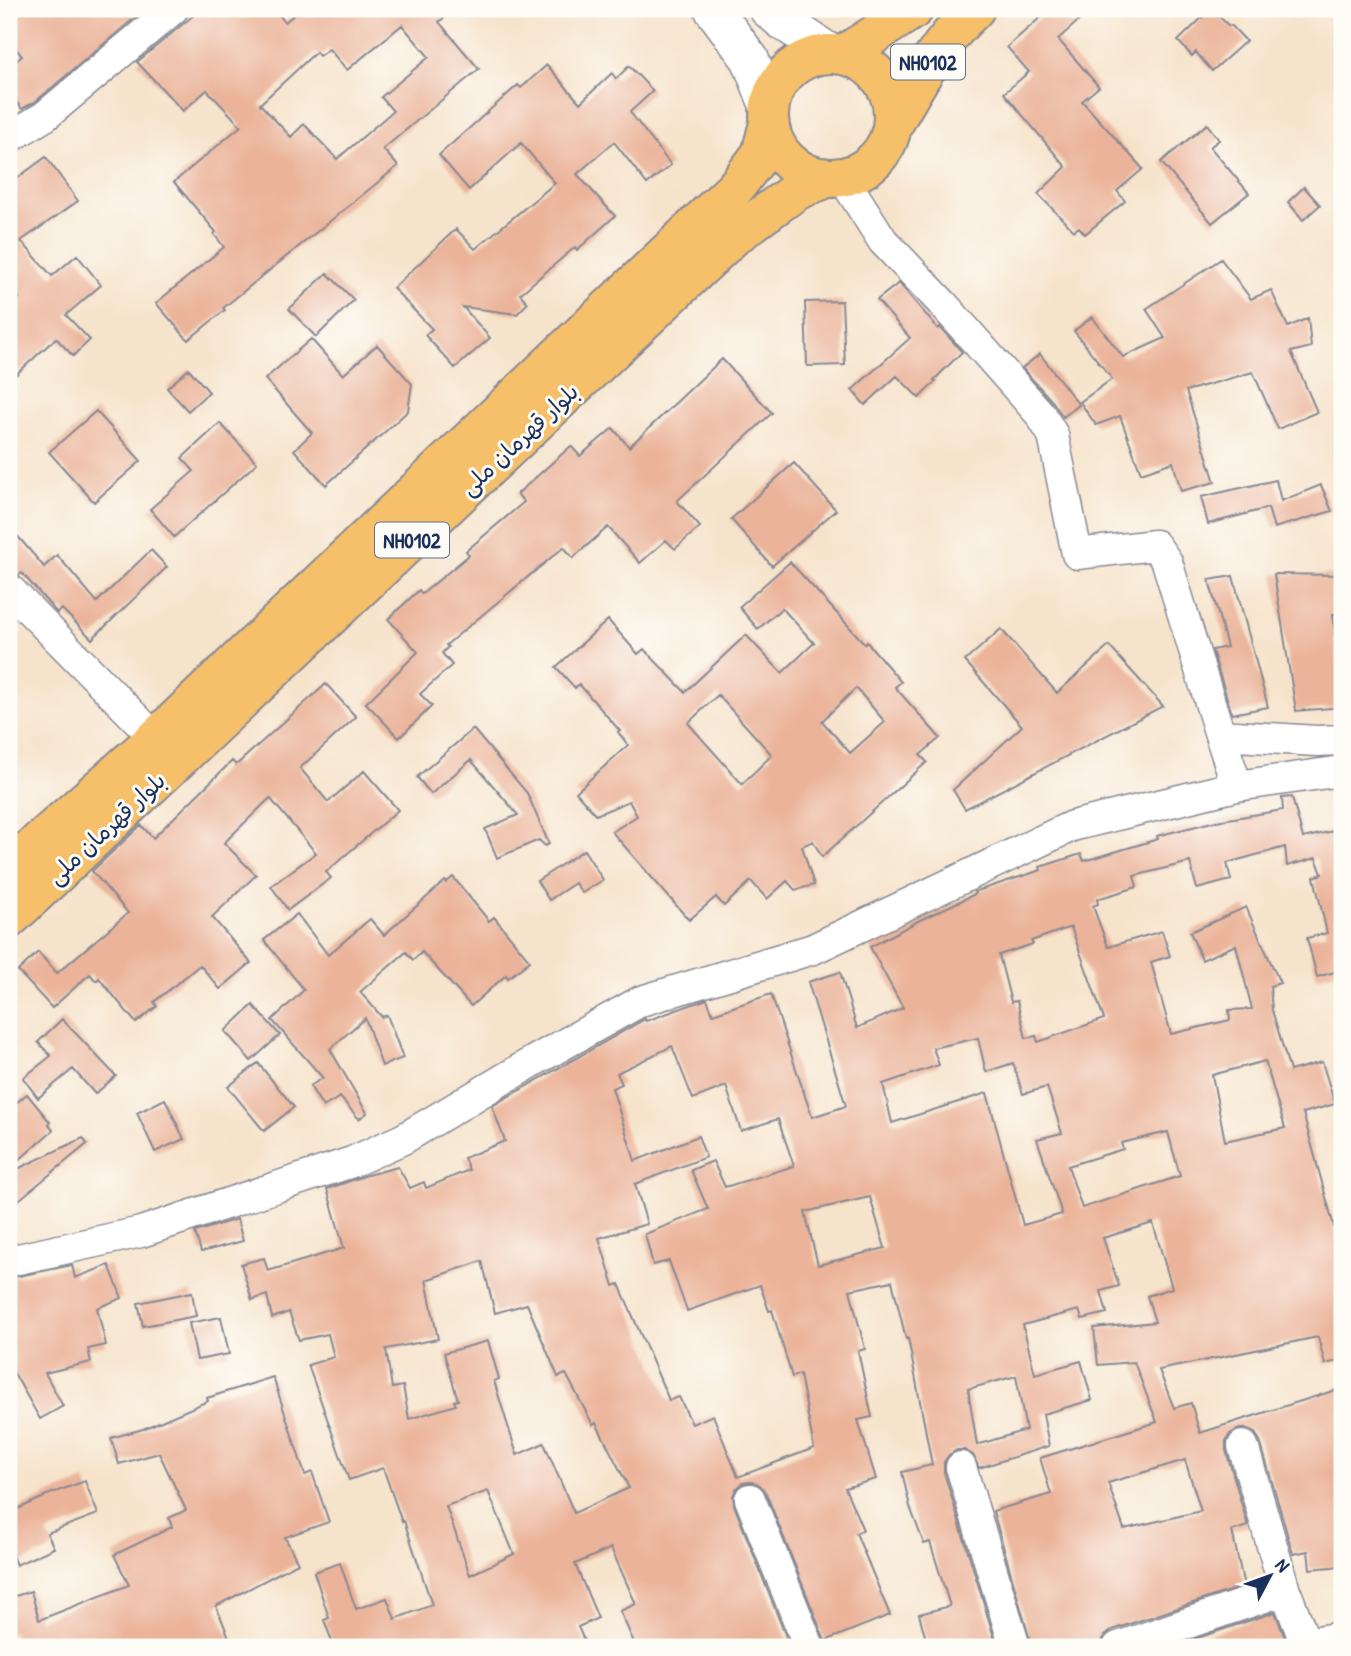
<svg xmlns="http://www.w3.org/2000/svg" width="1351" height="1656" viewBox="0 0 1351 1656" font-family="'Patrick Hand','Playpen Sans Arabic',sans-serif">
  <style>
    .building { fill: #ebb399; fill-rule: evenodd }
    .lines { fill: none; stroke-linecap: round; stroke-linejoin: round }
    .minor-casing { stroke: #888994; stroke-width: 33 }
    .tertiary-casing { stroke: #888994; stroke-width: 40 }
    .trunk-casing { stroke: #888994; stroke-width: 42 }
    .minor { stroke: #fff; stroke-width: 30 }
    .tertiary { stroke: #fff; stroke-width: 37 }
    .trunk { stroke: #f6c06b; stroke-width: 38 }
    .labels { text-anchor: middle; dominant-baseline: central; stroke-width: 6; stroke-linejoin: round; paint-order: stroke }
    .shield { fill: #fdfcf7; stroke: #5f6c8c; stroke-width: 2 }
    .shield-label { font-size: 21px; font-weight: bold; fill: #1b2f5e }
    .street-label { font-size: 23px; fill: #1b2f5e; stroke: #fdfcf7 }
  </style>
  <rect width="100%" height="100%" fill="#fdfcf7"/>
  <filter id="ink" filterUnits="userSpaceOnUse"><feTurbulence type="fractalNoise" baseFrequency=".0143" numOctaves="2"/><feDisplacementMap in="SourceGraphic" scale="14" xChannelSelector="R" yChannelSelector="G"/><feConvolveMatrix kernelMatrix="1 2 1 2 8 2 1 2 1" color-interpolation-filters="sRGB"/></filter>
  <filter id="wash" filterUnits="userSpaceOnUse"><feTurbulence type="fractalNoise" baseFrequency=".00686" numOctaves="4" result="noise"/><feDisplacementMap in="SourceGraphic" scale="28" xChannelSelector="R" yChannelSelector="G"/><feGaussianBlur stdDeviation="1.57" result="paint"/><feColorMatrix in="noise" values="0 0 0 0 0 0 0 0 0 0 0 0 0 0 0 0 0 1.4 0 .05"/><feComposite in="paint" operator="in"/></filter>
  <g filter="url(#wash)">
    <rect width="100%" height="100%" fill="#f6e3cb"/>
    <g id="blocks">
      <path class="building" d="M 9,9 L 130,9 L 137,16 L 35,102 L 22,109 L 9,92 L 9,67 L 22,56 L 9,40 Z
        M 201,9 L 274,9 L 285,22 L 301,9 L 455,9 L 439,22 L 479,69 L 383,149 L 398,166 L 223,308 L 225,310 L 188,340 L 156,303 L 224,247 L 214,234 L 216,232 L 174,182 L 241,126 L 207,90 L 183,111 L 137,62 ZM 402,25 L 429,57 L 381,97 L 393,111 L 337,159 L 304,124 L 291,137 L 260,104 L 316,52 L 319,56 L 329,49 L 347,70 Z
        M 1050,9 L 1092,9 L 1058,39 L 1099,87 L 1082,101 L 1143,169 L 1117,191 L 1125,201 L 1085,234 L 1079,227 L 1074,231 L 1038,194 L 1066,167 L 1004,93 L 1029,72 L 1007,47 Z
        M 1211,9 L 1229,26 L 1231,25 L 1246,41 L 1212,71 L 1196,52 L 1192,56 L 1178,41 Z
        M 547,65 L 580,103 L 612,73 L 616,79 L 629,66 L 653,91 L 630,112 L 671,165 L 647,184 L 614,142 L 577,174 L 615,216 L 577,250 L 575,247 L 520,294 L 528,303 L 517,314 L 463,307 L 490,338 L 455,368 L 425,335 L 432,329 L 393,288 L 456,229 L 475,249 L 555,183 L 521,143 L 469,190 L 439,155 L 518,85 L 521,88 Z
        M 1207,124 L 1219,140 L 1210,147 L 1249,193 L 1212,223 L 1161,162 Z
        M 46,157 L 78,201 L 21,241 L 52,276 L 77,255 L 101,285 L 66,315 L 90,340 L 73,356 L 56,338 L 9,381 L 9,307 L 19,298 L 9,285 L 9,184 Z
        M 1304,187 L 1320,205 L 1303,220 L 1288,202 Z
        M 1221,259 L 1251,299 L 1271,290 L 1288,327 L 1308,318 L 1311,347 L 1291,352 L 1317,412 L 1278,429 L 1253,372 L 1186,391 L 1215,482 L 1181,491 L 1173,462 L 1141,473 L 1120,416 L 1096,425 L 1080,402 L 1112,379 L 1074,331 L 1092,317 L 1123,357 L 1165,338 L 1146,309 Z
        M 327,273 L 354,300 L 316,337 L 289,309 Z
        M 899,283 L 938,329 L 940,327 L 962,352 L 934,380 L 936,381 L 919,398 L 897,376 L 865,405 L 852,390 L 910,338 L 877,300 Z
        M 842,301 L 845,365 L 807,366 L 805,302 Z
        M 311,339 L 343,375 L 377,345 L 412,384 L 408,411 L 326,485 L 294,450 L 312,433 L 265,379 Z
        M 1040,354 L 1079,405 L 1063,417 L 1053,402 L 1022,368 Z
        M 722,359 L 772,413 L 677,501 L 700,527 L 675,549 L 666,540 L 640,563 L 608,527 L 573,558 L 564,547 L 446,645 L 448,647 L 442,653 L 452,665 L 420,694 L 432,706 L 399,738 L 366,703 L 418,652 L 388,619 L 419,590 L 422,594 L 469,555 L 466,551 L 524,502 L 517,494 L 571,446 L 580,456 L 613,428 L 629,447 Z
        M 189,369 L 209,392 L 188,411 L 167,388 Z
        M 96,411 L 141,461 L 94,502 L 49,452 Z
        M 220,423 L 257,463 L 174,537 L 150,509 L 194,471 L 182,458 Z
        M 794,463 L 836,510 L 772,566 L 731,519 Z
        M 1276,480 L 1281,501 L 1321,485 L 1332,511 L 1274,528 L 1268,508 L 1208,524 L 1201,497 Z
        M 9,526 L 44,567 L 57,555 L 97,602 L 151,550 L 167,567 L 92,639 L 62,609 L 57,613 L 22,573 L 19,575 L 9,572 Z
        M 790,562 L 865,644 L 867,642 L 901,682 L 895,687 L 940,738 L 920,755 L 927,762 L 822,857 L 813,841 L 802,846 L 814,885 L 795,890 L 787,881 L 767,899 L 751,881 L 724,906 L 716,897 L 689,920 L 612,832 L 637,816 L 629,801 L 596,815 L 576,792 L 628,745 L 618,732 L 620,731 L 579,684 L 575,688 L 556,667 L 608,620 L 638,654 L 644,649 L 685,692 L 746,635 L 782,673 L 814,643 L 782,608 L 758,629 L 739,607 ZM 856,688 L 885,722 L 850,753 L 822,721 ZM 718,695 L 772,755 L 742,784 L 688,723 Z
        M 1274,574 L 1341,575 L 1341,614 L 1333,614 L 1337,657 L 1342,656 L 1342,707 L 1296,711 Z
        M 1233,576 L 1268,707 L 1232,714 L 1212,650 L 1227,647 L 1209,580 Z
        M 1001,629 L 1057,693 L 1109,646 L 1163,706 L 965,809 L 953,790 L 1022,726 L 965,661 Z
        M 326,684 L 356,717 L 300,768 L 328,802 L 364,771 L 398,810 L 326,872 L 331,878 L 288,910 L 271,886 L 316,853 L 270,798 L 224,843 L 256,875 L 212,917 L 251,963 L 220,989 L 200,965 L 154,1002 L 157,1006 L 136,1023 L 99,978 L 96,981 L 90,974 L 52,1008 L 18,971 L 38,952 L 57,973 L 128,913 L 92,871 L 141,825 L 153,838 L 232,761 L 236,765 Z
        M 473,729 L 527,793 L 549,844 L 545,846 L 539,840 L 497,858 L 485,829 L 518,815 L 471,760 L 431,794 L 417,777 Z
        M 1292,797 L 1303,838 L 1342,829 L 1342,970 L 1317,977 L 1307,938 L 1327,933 L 1314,877 L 1322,874 L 1316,858 L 1287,866 L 1285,847 L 1227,863 L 1231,880 L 1197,889 L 1190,862 L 1134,876 L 1137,887 L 1097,899 L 1098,904 L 1093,906 L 1108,947 L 1162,931 L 1170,956 L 1151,962 L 1171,1034 L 1230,1020 L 1229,1010 L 1252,1009 L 1236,945 L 1202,960 L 1190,932 L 1246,907 L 1280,983 L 1270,986 L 1272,1010 L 1290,1071 L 1322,1062 L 1335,1104 L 1303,1113 L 1342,1256 L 1342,1360 L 1325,1364 L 1318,1337 L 1159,1370 L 1174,1408 L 1191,1403 L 1200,1433 L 1342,1388 L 1342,1566 L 1310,1569 L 1308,1551 L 1293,1554 L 1260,1441 L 1255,1433 L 1248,1429 L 1239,1429 L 1230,1434 L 1226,1441 L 1226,1450 L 1248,1526 L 1232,1531 L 1244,1586 L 1112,1630 L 1104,1636 L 1101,1647 L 1032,1647 L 993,1511 L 1051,1494 L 1040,1458 L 1157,1422 L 1134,1362 L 1098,1365 L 1094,1328 L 1155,1322 L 1147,1296 L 1172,1288 L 1153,1223 L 1103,1238 L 1119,1286 L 1101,1291 L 1107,1313 L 1082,1319 L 1079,1310 L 1023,1325 L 1035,1374 L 1081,1361 L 1092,1400 L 1043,1414 L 1049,1446 L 979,1468 L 973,1455 L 964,1450 L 957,1450 L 949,1455 L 944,1462 L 944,1472 L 997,1647 L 928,1647 L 919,1614 L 950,1606 L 930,1542 L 924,1544 L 910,1507 L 902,1472 L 932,1465 L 908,1338 L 906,1339 L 892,1281 L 850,1290 L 865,1349 L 858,1351 L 872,1417 L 858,1420 L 876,1479 L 845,1488 L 863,1530 L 856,1533 L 890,1615 L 825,1641 L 766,1493 L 760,1485 L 752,1482 L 743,1483 L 736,1489 L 733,1496 L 734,1505 L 790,1647 L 636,1647 L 620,1611 L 636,1604 L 611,1548 L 575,1564 L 598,1618 L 578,1627 L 587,1647 L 334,1647 L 324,1620 L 329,1618 L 314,1572 L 340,1563 L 356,1609 L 387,1598 L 395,1619 L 432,1605 L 404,1521 L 402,1522 L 383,1468 L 349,1480 L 308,1365 L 334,1357 L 328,1334 L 299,1340 L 289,1312 L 272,1318 L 267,1295 L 252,1300 L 241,1264 L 264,1258 L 268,1271 L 344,1248 L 327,1189 L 367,1175 L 398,1167 L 410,1188 L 424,1182 L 426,1188 L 469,1170 L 464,1158 L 505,1141 L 492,1106 L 645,1019 L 646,1021 L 707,999 L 713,1014 L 771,994 L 812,1117 L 846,1106 L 808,982 L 840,972 L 857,1028 L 903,1008 L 870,947 L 918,921 L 975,894 L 974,892 L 1041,870 L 1040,867 L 1081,854 L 1084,861 L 1158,839 L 1157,836 L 1216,821 L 1283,810 L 1282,798 ZM 1071,927 L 1104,1019 L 1038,1042 L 1036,1036 L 1026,1038 L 1017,1001 L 1011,1002 L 999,955 L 1033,944 L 1031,941 ZM 978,1038 L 986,1072 L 1013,1063 L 1023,1094 L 1047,1087 L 1062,1133 L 1037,1139 L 1062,1214 L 1023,1225 L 987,1093 L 892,1123 L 883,1084 L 939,1065 L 933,1048 ZM 672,1046 L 693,1099 L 726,1086 L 741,1131 L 778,1119 L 794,1166 L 725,1187 L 713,1161 L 691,1170 L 708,1209 L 645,1234 L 653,1265 L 669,1261 L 687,1311 L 760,1285 L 769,1311 L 772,1310 L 792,1377 L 800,1374 L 814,1448 L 738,1477 L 713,1415 L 692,1424 L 679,1397 L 669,1400 L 619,1284 L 614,1286 L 599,1238 L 647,1224 L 635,1184 L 706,1157 L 698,1136 L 635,1161 L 612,1088 L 622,1084 L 617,1073 ZM 1265,1061 L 1285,1128 L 1225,1141 L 1212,1075 ZM 1168,1132 L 1180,1176 L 1082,1208 L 1068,1166 L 1123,1149 L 1121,1143 ZM 870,1197 L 885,1248 L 818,1265 L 805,1212 ZM 482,1261 L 495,1313 L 527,1304 L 558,1377 L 566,1374 L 593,1425 L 596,1423 L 629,1488 L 574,1513 L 544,1443 L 517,1455 L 494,1381 L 499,1379 L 488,1341 L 444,1353 L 458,1400 L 454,1401 L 456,1405 L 409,1419 L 403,1386 L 392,1388 L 386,1349 L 438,1339 L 426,1280 ZM 1016,1376 L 1026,1430 L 977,1445 L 968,1389 ZM 1185,1460 L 1201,1511 L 1124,1529 L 1108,1483 ZM 488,1491 L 514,1554 L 470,1575 L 446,1506 Z
        M 584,850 L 603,880 L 582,893 L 575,883 L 549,900 L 537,881 Z
        M 453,877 L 489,921 L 494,917 L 530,961 L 508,978 L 506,975 L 471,1006 L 422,952 L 413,960 L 406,952 L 360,992 L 382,1017 L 387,1015 L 403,1058 L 382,1066 L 365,1018 L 330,1049 L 367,1113 L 359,1119 L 340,1097 L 323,1107 L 310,1086 L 323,1078 L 272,1020 L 304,990 L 264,940 L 297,914 L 328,955 L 370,919 L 384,935 L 445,881 L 446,883 Z
        M 253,1005 L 280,1035 L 251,1061 L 225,1031 Z
        M 62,1019 L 116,1076 L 95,1094 L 73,1069 L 38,1098 L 23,1078 L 51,1056 L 38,1042 Z
        M 258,1063 L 294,1107 L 264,1131 L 228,1087 Z
        M 27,1094 L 50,1122 L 48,1124 L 53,1130 L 9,1169 L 9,1109 Z
        M 165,1099 L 184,1139 L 155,1152 L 137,1113 Z
        M 83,1138 L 87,1144 L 9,1208 L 9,1173 Z
        M 237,1219 L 243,1241 L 201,1252 L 195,1232 Z
        M 72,1265 L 75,1278 L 109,1265 L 122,1298 L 97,1308 L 106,1345 L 88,1349 L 91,1362 L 45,1373 L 63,1406 L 40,1419 L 14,1373 L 9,1357 L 9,1278 Z
        M 192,1292 L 196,1316 L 143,1326 L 138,1303 Z
        M 221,1317 L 229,1354 L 197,1360 L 189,1323 Z
        M 273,1377 L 305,1475 L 312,1472 L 329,1522 L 285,1537 L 298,1563 L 216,1606 L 233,1647 L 18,1647 L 13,1632 L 9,1634 L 9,1598 L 31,1591 L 39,1620 L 129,1585 L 114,1555 L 172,1527 L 169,1518 L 186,1510 L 159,1453 L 119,1464 L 111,1438 L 143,1429 L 208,1401 L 207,1398 Z
        M 85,1481 L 98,1514 L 47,1533 L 54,1548 L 16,1565 L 9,1549 L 9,1513 L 44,1497 L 44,1496 Z
        M 1275,1612 L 1288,1646 L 1171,1647 Z"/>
    </g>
  </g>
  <g filter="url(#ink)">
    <use href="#blocks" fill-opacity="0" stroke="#888994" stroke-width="2"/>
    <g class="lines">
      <g class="minor-casing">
        <path id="minor" d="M 9,138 L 45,116 L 173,9
          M 843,178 L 883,241 L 943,304 L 1040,414 L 1053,435 L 1077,554 L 1155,545 L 1167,562 L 1220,735 L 1317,741 L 1342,740
          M 9,589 L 171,754
          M 1220,735 L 1237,786
          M 9,1261 L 141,1232 L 352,1162 L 403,1139 L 532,1062 L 641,1001 L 813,949 L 1072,826 L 1237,786 L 1342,771
          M 1243,1446 L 1285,1590 L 1307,1647
          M 961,1467 L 1015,1647
          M 750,1499 L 809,1647
          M 1305,1643 L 1342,1637
          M 1118,1647 L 1285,1590"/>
      </g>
      <g class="tertiary-casing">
        <path id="tertiary" d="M 713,9 L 750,59 L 769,107
          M 768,9 L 781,20 L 830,53"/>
      </g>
      <g class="trunk-casing">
        <path id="trunk" d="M769 116a62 62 0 1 1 124 0a62 62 0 1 1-124 0Z
          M 843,55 L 914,9
          M 893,125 C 917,82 939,42 975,9
          M 9,868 L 156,738 L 735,188 L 761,154 L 769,123
          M 9,919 L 734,236 L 796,191 L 827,178"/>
      </g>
      <use href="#minor" class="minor"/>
      <use href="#tertiary" class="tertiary"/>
      <use href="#trunk" class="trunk"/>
    </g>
  </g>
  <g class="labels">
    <g class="shield">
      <rect x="891" y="44.5" width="74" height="35" rx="5"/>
      <rect x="375" y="522.5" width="74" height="35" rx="5"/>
    </g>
    <g class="shield-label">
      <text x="928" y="62">NH0102</text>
      <text x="412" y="540">NH0102</text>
    </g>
    <g class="street-label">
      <text transform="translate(519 439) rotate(-43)">بلوار قهرمان ملی</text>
      <text transform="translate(106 828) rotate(-43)">بلوار قهرمان ملی</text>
    </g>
  </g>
  <rect width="1351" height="1656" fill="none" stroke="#fdfcf7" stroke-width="35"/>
  <g transform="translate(1270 1576) rotate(49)" stroke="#fdfcf7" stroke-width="5" paint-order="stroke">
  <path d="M0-5L12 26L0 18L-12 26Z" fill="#1b2f5e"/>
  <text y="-10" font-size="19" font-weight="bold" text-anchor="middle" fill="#1b2f5e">N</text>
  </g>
</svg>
